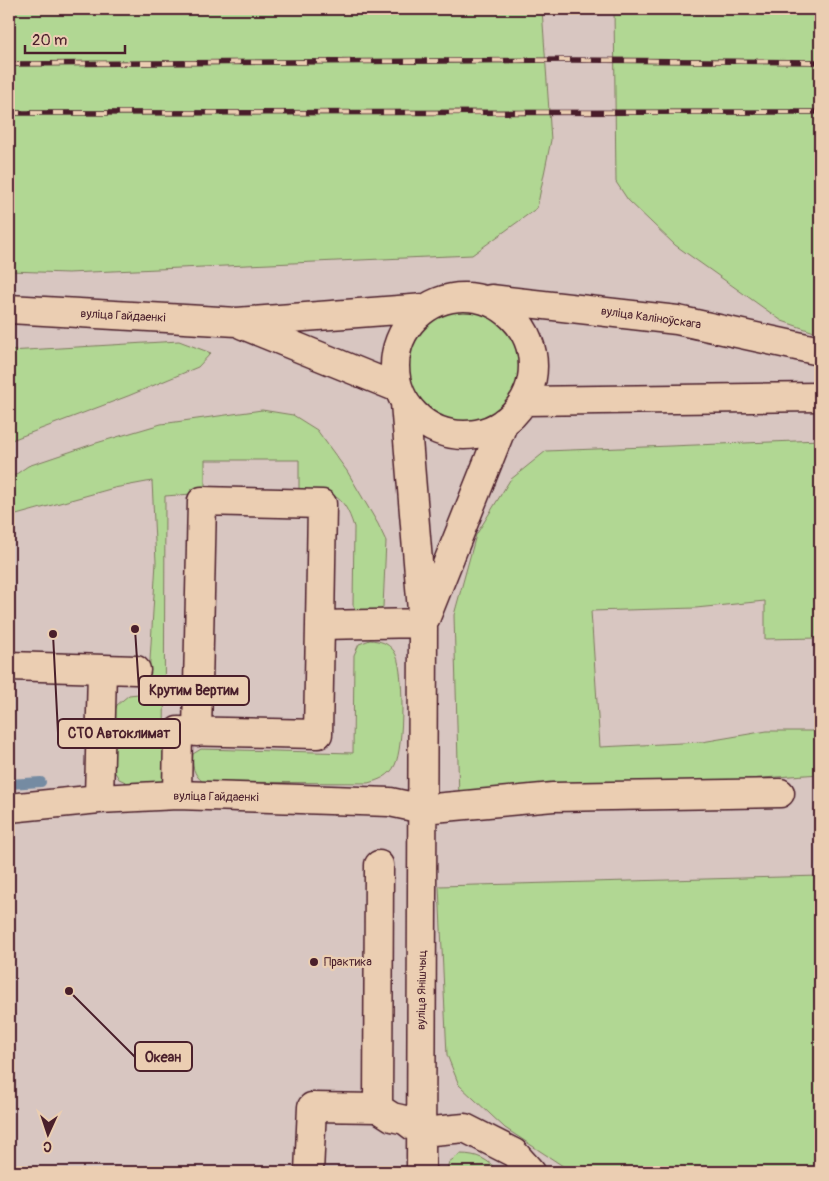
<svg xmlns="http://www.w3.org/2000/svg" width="829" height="1181" viewBox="0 0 829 1181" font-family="Pangolin,sans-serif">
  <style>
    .green { fill: #b1d793; stroke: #7e7b5f }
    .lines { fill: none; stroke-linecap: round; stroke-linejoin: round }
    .stream { stroke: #758ba2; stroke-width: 10 }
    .minor-casing { stroke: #4a1f2b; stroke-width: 31 }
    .minor { stroke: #ebceb2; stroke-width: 28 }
    .rail-casing { stroke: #4a1f2b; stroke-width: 5.5 }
    .rail { stroke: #ebceb2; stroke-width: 4; stroke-dasharray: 11; stroke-linecap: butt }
    .poi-dot { fill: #4a1f2b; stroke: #ebceb2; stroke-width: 2 }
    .labels { text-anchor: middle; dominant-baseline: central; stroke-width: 4.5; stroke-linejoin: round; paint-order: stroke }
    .street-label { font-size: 12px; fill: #4a1f2b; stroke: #ebceb2 }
    .poi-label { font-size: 12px; fill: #4a1f2b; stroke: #ebceb2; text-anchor: start }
    .leader { fill: none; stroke: #4a1f2b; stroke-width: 2 }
    .callout-dot { fill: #4a1f2b; stroke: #ebceb2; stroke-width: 2 }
    .callout { fill: #ebceb2; stroke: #4a1f2b; stroke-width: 2 }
    .callout-label { font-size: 14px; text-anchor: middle; font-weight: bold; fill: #4a1f2b }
  </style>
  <rect width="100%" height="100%" fill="#d8c6c1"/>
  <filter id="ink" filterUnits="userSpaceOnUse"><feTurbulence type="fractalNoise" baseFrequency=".02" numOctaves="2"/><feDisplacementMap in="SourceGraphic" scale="10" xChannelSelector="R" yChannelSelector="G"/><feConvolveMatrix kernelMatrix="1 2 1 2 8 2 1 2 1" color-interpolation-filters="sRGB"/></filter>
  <g filter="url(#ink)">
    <path class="green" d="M 9,9 L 542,9 L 551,140 L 537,208 L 472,255 L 68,273 L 9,271 Z
      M 614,9 L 820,9 L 820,334 L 782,321 L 675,245 L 628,200 L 616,182 Z
      M405 368a60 60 0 1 1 120 0a60 60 0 1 1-120 0Z
      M 179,341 L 211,353 L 198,367 L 128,396 L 9,441 L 9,351 Z
      M 262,410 L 293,415 L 317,430 L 347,471 L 378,524 L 386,541 L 383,607 L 377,614 L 358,615 L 353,605 L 354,527 C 343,492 332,492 299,492 L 299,460 L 205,460 L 205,493 L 165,496 L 164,786 L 130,784 L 119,779 L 111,766 L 113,717 L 117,705 L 129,695 L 148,693 L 156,562 L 152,481 L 114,488 L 9,517 L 9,479 L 28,466 L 93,444 L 161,424 Z
      M 820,440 L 820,638 L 765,639 L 765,601 L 696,608 L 591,611 L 600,747 L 702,742 L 767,731 L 820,731 L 820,774 L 459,799 L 454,615 L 476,535 L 510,480 L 546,451 Z
      M 370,640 C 380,641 387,642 394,651 C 405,666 404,747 395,765 C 390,776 379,780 368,783 L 203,782 C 193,774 192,766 193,754 L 201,749 L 353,753 L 354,655 L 359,644 Z
      M 820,876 L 820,1172 L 572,1172 L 505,1128 L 459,1085 L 447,1055 L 439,886 Z
      M 460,1154 C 478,1154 487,1159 499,1172 L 446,1172 L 449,1162 Z"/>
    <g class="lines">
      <path class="stream" d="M 9,784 L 41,782"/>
      <g class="minor-casing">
        <path id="minor" d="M395 366a69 69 0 1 1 138 0a69 69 0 1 1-138 0Z
          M 491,299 L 677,320 L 820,351
          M 9,309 L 237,322 L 425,308
          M 243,325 L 398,388
          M 524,401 L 820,397
          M 405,403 L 423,623 L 421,1172
          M 426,617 L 504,422
          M 9,666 L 136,670
          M 197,732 L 202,501 L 322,504 L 320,625
          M 177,795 L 178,731 L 318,734 L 320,625 L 423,623
          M 99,799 L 102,669
          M 9,808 L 99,799 L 177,795 L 390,802 L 423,809 L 553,797 L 780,793
          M 378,1108 L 379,865
          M 309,1172 L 312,1107 L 378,1108 L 392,1117 L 405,1120 L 421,1132 L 465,1128 L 514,1153 L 531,1172"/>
      </g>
      <use href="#minor" class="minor"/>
      <g class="rail-casing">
        <path id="rail" d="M 9,64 L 572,60 L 820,62
          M 9,113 L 820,112"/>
      </g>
      <use href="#rail" class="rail"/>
    </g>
  </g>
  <circle class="poi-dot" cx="314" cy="962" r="5"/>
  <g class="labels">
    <g class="street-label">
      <text transform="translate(123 316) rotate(3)">вуліца Гайдаенкі</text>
      <text transform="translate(651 318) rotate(8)">вуліца Каліноўскага</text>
      <text transform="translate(216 797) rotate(1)">вуліца Гайдаенкі</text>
      <text transform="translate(422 990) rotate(-89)">вуліца Янішчыц</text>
    </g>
    <g class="poi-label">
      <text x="324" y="962">Практика</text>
    </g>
  </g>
  <path class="leader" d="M135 629L139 690M53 634L58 733M69 991L135 1057"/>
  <g class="callout-dot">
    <circle cx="135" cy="629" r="5"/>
    <circle cx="53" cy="634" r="5"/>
    <circle cx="69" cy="991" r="5"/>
  </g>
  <g class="callout">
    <rect x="139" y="676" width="110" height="29" rx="5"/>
    <rect x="58" y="719" width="122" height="29" rx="5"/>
    <rect x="135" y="1042" width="57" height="29" rx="5"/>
  </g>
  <g class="callout-label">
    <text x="194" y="695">Крутим Вертим</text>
    <text x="119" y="738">СТО Автоклимат</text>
    <text x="163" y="1062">Океан</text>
  </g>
  <rect width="829" height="1181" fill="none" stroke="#ebceb2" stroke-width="30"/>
  <rect x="15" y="15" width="799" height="1151" fill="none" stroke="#4a1f2b" stroke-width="2" filter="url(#ink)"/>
  <g transform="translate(48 1134) rotate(183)" stroke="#ebceb2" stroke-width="4" paint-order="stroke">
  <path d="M0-4L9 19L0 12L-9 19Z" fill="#4a1f2b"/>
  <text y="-8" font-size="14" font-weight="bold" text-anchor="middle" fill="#4a1f2b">С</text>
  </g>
  <path d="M25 45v8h100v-8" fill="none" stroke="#4a1f2b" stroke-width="2.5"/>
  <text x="32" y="45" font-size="15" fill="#4a1f2b" stroke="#ebceb2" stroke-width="4" paint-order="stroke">20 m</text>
</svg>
